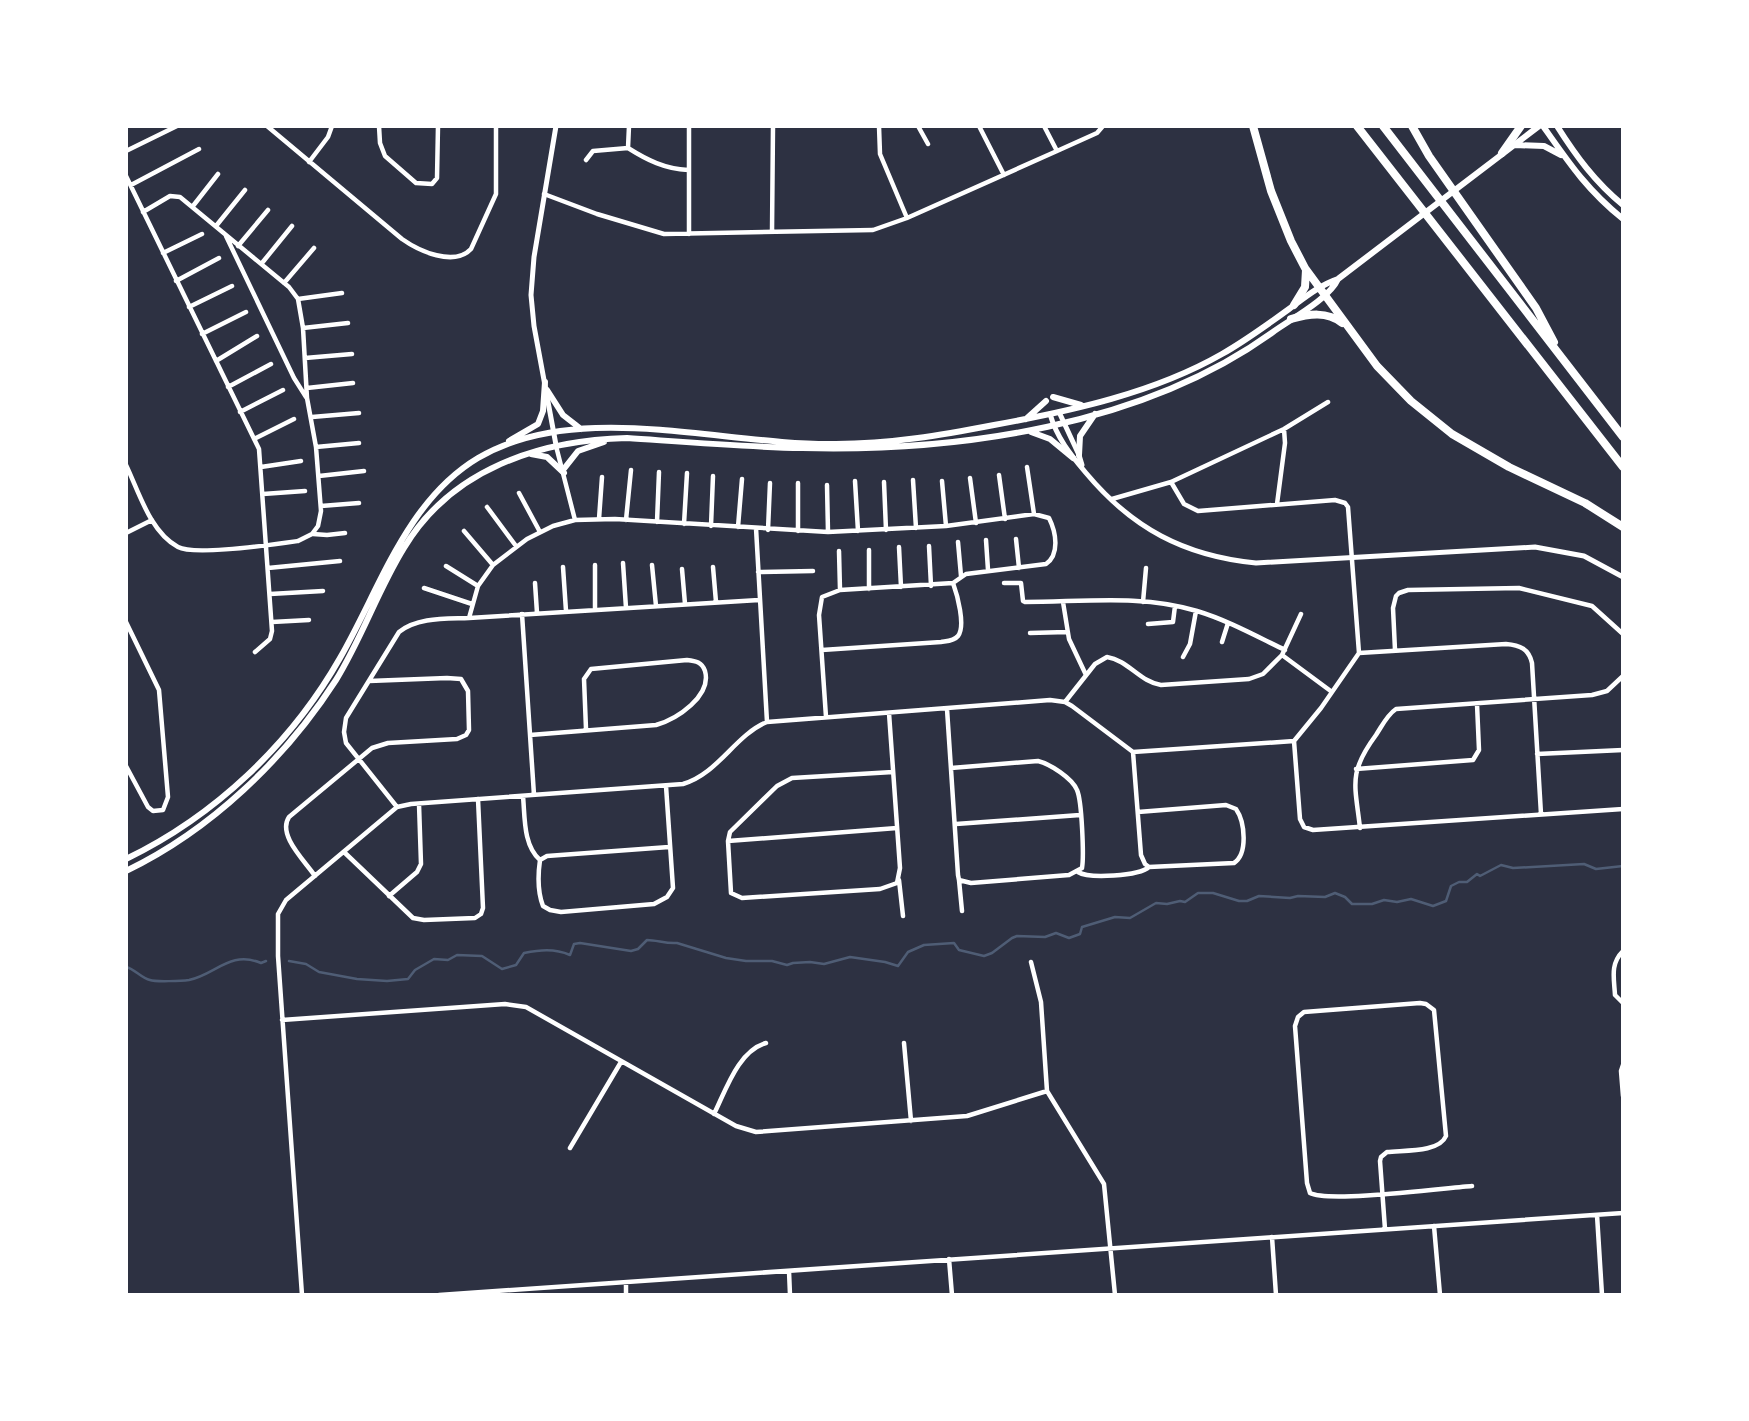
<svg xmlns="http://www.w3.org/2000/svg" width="1749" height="1421" viewBox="0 0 1749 1421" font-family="'Titillium Web',sans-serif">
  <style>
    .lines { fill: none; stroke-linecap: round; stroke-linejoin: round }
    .stream { stroke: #4f5d75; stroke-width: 2.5 }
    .minor { stroke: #fff; stroke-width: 4.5 }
    .tertiary { stroke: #fff; stroke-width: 5 }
    .primary { stroke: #fff; stroke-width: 6 }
    .motorway { stroke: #fff; stroke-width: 8 }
  </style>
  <rect width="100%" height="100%" fill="#2d3142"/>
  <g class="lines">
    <path class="stream" d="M 289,961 L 306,964 L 319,972 L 357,979 L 387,981 L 408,979 L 415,970 L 434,959 L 448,960 L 457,955 L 482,956 L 502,969 L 516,965 L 524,953 C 539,950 554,948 570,955 L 574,944 L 580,943 L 631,951 L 638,949 L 647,940 C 657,940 666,944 677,943 L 726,958 L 746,961 L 772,961 L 787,965 L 793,963 L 810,962 L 824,964 L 850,957 L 885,962 L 898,966 L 908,952 L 924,945 L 954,943 L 959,950 L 984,956 L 992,953 L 1012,938 L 1017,936 L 1045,937 L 1056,933 L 1069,938 L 1080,934 L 1082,927 L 1115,917 L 1130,918 L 1156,903 L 1167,904 L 1180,901 L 1185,902 L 1198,893 L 1213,893 L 1239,901 L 1247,901 L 1259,896 L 1290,898 L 1298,896 L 1325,897 L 1335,893 L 1345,897 L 1352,904 L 1372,904 L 1384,900 L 1397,902 L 1411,899 L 1433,906 L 1446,901 L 1451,886 L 1459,882 L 1467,882 L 1477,874 L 1480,876 L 1501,865 L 1513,868 L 1584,864 L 1596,869 L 1623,866
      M 126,967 C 135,969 141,978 150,980 C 155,982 182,981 189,980 C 215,975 230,950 261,963 L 266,961"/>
    <path class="minor" d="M 267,126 L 402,239 C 419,251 454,267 471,249 L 496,194 L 496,126
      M 379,126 L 380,143 L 385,156 L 416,183 L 432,184 L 437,178 L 438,126
      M 689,126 L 689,234
      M 879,126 L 880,154 L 907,218
      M 918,126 L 928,144
      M 979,126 L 1004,175
      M 1044,126 L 1057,151
      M 628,148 C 647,160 665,169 688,170
      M 628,148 L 629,126
      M 126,151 L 177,126
      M 586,160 L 593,151 L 628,148
      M 309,162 L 328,137 L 332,126
      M 126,176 L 259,449 L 272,631 L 270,639 L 255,652
      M 131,185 L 199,149
      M 544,194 L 597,214 L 664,234 L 873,230 L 907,218 L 1057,151 L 1097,133 L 1103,126
      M 193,206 L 218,174
      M 216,226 L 245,190
      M 772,232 L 773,126
      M 226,236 L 294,378 L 306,397
      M 238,246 L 268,210
      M 163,253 L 202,234
      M 262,263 L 292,226
      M 176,281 L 219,258
      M 284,283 L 314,248
      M 298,299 L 342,293
      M 189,307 L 232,286
      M 303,328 L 348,323
      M 202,334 L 246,312
      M 305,358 L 352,354
      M 216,361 L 257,336
      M 228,387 L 271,364
      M 307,388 L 353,383
      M 240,412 L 283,390
      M 312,417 L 359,413
      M 254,439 L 294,419
      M 556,446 L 575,520
      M 316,447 L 359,443
      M 126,465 C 139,492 150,532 178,547 C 194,556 277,544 298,541 L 312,534 L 318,526 L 321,511 L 316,447 L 307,398 L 303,328 L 298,299 L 289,287 L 180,197 L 170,196 L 143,212
      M 261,467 L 301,461
      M 1027,467 L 1034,514
      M 999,475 L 1005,519
      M 319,476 L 364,471
      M 970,478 L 976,523
      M 913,480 L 916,528
      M 855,481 L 858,531
      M 942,481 L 946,526
      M 884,482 L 886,530
      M 827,485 L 828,532
      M 519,493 L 540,532
      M 263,494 L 305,491
      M 1112,499 L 1171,482 L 1284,429 L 1328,402
      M 1277,504 L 1285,443 L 1284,429
      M 321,506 L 359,503
      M 487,507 L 516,546
      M 599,519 L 602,477
      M 626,520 L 631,470
      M 657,522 L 659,472
      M 684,524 L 687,473
      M 711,526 L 713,476
      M 738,527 L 742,479
      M 756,528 L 767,722
      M 768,530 L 770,483
      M 464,531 L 493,565
      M 798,531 L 798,483
      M 126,533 L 152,520
      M 313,534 L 327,535 L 345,533
      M 1016,539 L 1019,568
      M 986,540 L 988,570
      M 958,542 L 961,576
      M 929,546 L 931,586
      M 899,547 L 901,587
      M 869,550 L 869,589
      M 839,551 L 840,590
      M 623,563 L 626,608
      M 595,565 L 595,610
      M 652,565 L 656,606
      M 446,566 L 478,586
      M 563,567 L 566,611
      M 713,567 L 716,602
      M 268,568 L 340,561
      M 682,569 L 685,604
      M 758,572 L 813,571
      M 535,583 L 537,613
      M 1004,583 L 1021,583 L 1023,601 L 1025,602 C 1081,602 1143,594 1197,611 C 1227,620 1256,636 1285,650
      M 424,588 L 472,604
      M 270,594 L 323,591
      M 1063,602 L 1069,639 L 1086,675
      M 1143,602 L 1146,568
      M 522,614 L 534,795
      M 469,618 L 478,586 L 493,565 L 527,539 L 553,526 L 575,520 L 615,519 L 828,532 L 946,526 L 1034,514 L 1049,518 C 1056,532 1060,554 1046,564 L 966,574 L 953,583
      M 126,622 L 159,690 L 168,797 L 163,810 L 153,811 L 148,807 L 126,766
      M 272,622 L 309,620
      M 1148,624 L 1173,622 L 1175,606
      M 1030,633 L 1067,632
      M 1222,642 L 1228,623
      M 822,650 L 941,642 C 947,641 954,641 958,636 C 966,626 957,594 953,583 L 840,590 L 822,597 L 819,615 L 826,717
      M 1395,650 L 1393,608 L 1396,596 L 1399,593 L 1408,590 L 1519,588 L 1592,606 L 1623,634
      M 1359,653 L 1506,644 C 1520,645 1529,649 1532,663 L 1541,814
      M 1282,655 L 1332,692
      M 1183,657 L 1190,644 L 1196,611
      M 1065,702 L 1095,664 L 1107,657 C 1128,660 1140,682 1161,685 L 1249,679 L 1263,674 L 1282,655 L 1301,614
      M 947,709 L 958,875 L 959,880 L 971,883 L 1069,875 L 1082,868 C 1084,857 1082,801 1077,790 C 1072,778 1050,764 1038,761 L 951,768
      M 889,713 L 900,868 L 897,883 L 880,889 L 742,898 L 731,893 L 728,841 L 730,832 L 777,786 L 792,778 L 893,772
      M 530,735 L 656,725 C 677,719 712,696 705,671 C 702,662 696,661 687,660 L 591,669 L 584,679 L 586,729
      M 1294,741 L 1300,819 L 1304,827 L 1313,830 L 1623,809
      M 1133,752 L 1141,855 L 1145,864 L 1149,867
      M 1537,754 L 1623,750
      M 1356,769 L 1473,760 L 1479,750 L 1477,704
      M 666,786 L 673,888 L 667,897 L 654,904 L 561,912 L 550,910 L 543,906 C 538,893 538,874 540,860 L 547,856 L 669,847
      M 523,796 C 525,817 523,845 540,860
      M 397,807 L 346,743 L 344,732 L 346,718 L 399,632 C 418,617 446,619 469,618 L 759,600
      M 1138,812 L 1226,805 L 1236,809 C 1245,822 1248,854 1234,863 L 1149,867
      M 956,824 L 1080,815
      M 1360,828 C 1355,784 1348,773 1376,735 C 1382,726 1387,715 1396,709 L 1592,695 L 1607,691 L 1623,676
      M 728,841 L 897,828
      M 344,852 L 413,918 L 424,920 L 475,918 L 481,914 L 483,908 L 478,799
      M 1078,872 C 1089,879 1139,876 1149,867
      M 315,876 C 305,861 277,835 289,817 L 372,748 L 388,743 L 457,739 L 466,735 L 469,730 L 468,691 L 461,679 L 447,678 L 369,681
      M 899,880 L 903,916
      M 959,880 L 962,911
      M 389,896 L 417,872 L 421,864 L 419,804
      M 1623,951 C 1610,964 1614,978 1615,995 L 1623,1003
      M 1031,962 L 1041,1002 L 1047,1091 L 1104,1184 L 1115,1295
      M 282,1020 L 505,1004 L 526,1007 L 736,1126 L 756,1132 L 967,1116 L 1047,1091
      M 904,1043 L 911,1121
      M 1623,1065 L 1621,1071 L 1623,1096
      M 714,1114 C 726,1090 738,1051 766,1043
      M 570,1148 L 621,1062
      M 1597,1215 L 1602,1295
      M 1434,1226 L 1440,1295
      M 1385,1229 L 1380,1161 L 1381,1157 L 1387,1152 C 1403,1150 1439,1153 1446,1136 L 1434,1010 L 1426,1004 L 1420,1003 L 1304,1012 L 1298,1017 L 1295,1026 L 1307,1183 L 1310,1193 C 1328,1203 1445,1188 1472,1186
      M 1272,1237 L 1276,1295
      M 949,1259 L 952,1295
      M 789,1271 L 790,1295
      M 626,1283 L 626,1295
      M 302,1295 L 278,956 L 278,914 L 286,900 L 397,807 L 411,804 L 683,784 C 718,774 735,735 767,722 L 1050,700 L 1065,702 L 1072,706 L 1133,752 L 1294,741 L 1321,708 L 1359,653 L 1348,507 L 1345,503 L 1335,500 L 1198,511 L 1184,504 L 1171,482
      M 439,1295 L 1623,1213"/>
    <path class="tertiary" d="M 556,126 L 534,257 L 531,295 L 534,326 L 556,445
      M 1059,412 L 1079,455 L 1082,465
      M 1050,414 C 1057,438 1070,454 1086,473 C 1132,528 1184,556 1256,563 L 1535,547 L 1584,556 L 1623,577"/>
    <path class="primary" d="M 1543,126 C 1569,163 1587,190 1623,219
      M 1557,126 C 1576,156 1595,182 1623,205
      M 1515,145 L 1544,146 L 1561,155
      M 547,390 L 563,415 L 581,429
      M 1053,397 L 1081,405
      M 1026,419 L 1046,401
      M 1031,432 L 1050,439 L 1073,458
      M 509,441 L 538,424 L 543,411 L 545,382
      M 531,454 L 547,457 L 564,473
      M 1079,455 L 1080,436 L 1095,414
      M 563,470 L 578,451 L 604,442
      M 126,859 C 215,816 291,744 340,658 C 380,589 406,501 478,458 C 580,398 724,446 836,444 C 890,444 942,435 994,425 C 1071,411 1154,393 1222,354 C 1245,341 1267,325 1289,309 C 1304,298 1320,285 1338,279 L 1539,126
      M 126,871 C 211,830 285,759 336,680 C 362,638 378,590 404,548 C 451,469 540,440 627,438 C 685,442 744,447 802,448 C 959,452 1143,426 1273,332 C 1291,319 1329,299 1338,279"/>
    <path class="motorway" d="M 1253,126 L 1271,191 L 1291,241 L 1305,268 L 1377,366 L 1411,401 L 1452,434 L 1509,467 L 1585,503 L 1623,527
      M 1357,126 L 1623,467
      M 1383,126 L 1623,437
      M 1412,126 L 1429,156 L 1536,308 L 1554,342
      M 1502,153 L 1521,126
      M 1294,305 L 1305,287 L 1306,270
      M 1291,319 C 1309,314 1327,311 1342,323"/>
  </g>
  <rect width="1749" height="1421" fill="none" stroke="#ffffff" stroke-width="256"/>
</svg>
